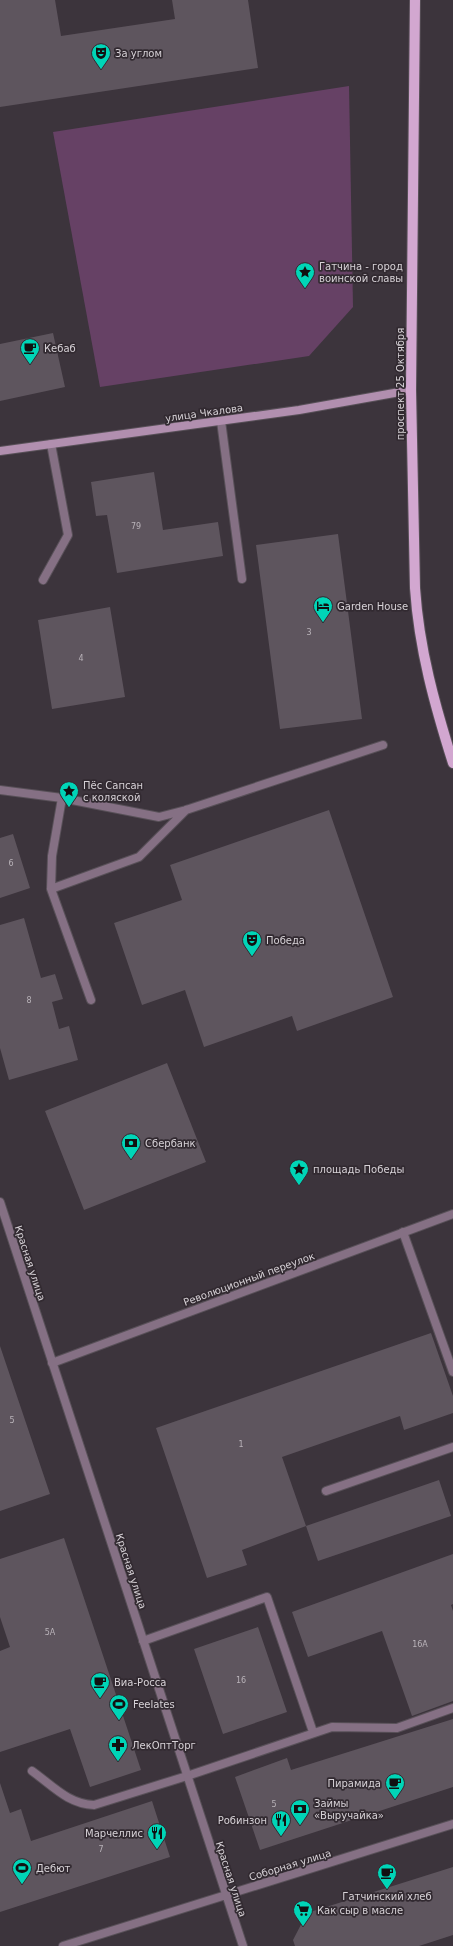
<svg xmlns="http://www.w3.org/2000/svg" width="453" height="1946" viewBox="0 0 453 1946" font-family="'DejaVu Sans',sans-serif">
  <style>
    .green { fill: #664165 }
    .building { fill: #5e555e }
    .lines { fill: none; stroke-linecap: round; stroke-linejoin: round }
    .lane-casing { stroke: #585058; stroke-width: 10 }
    .street-casing { stroke: #585058; stroke-width: 10 }
    .secondary-casing { stroke: #585058; stroke-width: 10 }
    .primary-casing { stroke: #585058; stroke-width: 12 }
    .lane { stroke: #857084; stroke-width: 8 }
    .street { stroke: #857084; stroke-width: 8 }
    .secondary { stroke: #b18faf; stroke-width: 8 }
    .primary { stroke: #d2a7d0; stroke-width: 10 }
    .labels { text-anchor: middle; dominant-baseline: central; stroke-width: 3.5; stroke-linejoin: round; paint-order: stroke }
    .number-label { font-size: 8px; fill: #b9b3b9 }
    .poi-label { font-size: 10px; fill: #d7d2d7; stroke: #322a31; text-anchor: start }
    .street-label { font-size: 10px; fill: #d7d2d7; stroke: #322a31 }
  </style>
  <rect width="100%" height="100%" fill="#3c343c"/>
  <path class="green" d="M 349,86 L 353,307 L 309,356 L 100,387 L 53,132 Z"/>
  <path class="building" d="M 0,0 L 55,0 L 61,36 L 175,19 L 172,0 L 248,0 L 258,68 L 0,107 Z
    M 53,333 L 65,387 L 0,401 L 0,344 Z
    M 154,472 L 163,530 L 218,522 L 223,556 L 117,573 L 107,515 L 96,516 L 91,482 Z
    M 338,534 L 362,719 L 280,729 L 256,545 Z
    M 110,607 L 125,697 L 52,709 L 38,620 Z
    M 329,810 L 393,997 L 297,1031 L 292,1016 L 204,1047 L 185,990 L 142,1005 L 114,923 L 182,900 L 170,865 Z
    M 13,834 L 30,888 L 0,898 L 0,838 Z
    M 24,918 L 41,978 L 55,974 L 63,999 L 52,1002 L 59,1029 L 69,1026 L 78,1060 L 9,1080 L 0,1048 L 0,925 Z
    M 167,1063 L 206,1162 L 84,1210 L 45,1111 Z
    M 431,1333 L 453,1396 L 453,1413 L 404,1430 L 400,1416 L 282,1457 L 306,1526 L 439,1480 L 451,1516 L 318,1561 L 306,1526 L 242,1550 L 247,1565 L 207,1578 L 156,1428 Z
    M 0,1346 L 50,1494 L 0,1511 Z
    M 64,1538 L 141,1770 L 90,1787 L 70,1729 L 0,1752 L 0,1651 L 10,1647 L 0,1617 L 0,1559 Z
    M 453,1554 L 453,1604 L 451,1605 L 453,1611 L 453,1701 L 412,1716 L 382,1631 L 308,1657 L 292,1612 Z
    M 258,1627 L 287,1712 L 223,1734 L 194,1649 Z
    M 453,1719 L 453,1787 L 260,1850 L 235,1777 L 287,1758 L 291,1770 Z
    M 0,1783 L 10,1813 L 21,1809 L 31,1841 L 152,1801 L 170,1857 L 0,1912 Z
    M 453,1867 L 453,1935 L 419,1946 L 295,1946 L 293,1940 L 307,1913 Z"/>
  <g class="lines">
    <g class="lane-casing">
      <path id="lane" d="M 221,421 L 242,579
        M 43,580 L 68,535 L 51,444
        M 0,790 L 62,798 L 159,817 L 186,810 L 383,745
        M 62,798 L 52,856 L 51,889 L 91,1000
        M 51,889 L 139,857 L 186,810
        M 403,1232 L 453,1372
        M 326,1491 L 453,1447
        M 143,1641 L 267,1597 L 313,1732
        M 32,1771 C 53,1786 68,1804 94,1805 L 187,1776 L 332,1727 L 397,1728 L 453,1708"/>
    </g>
    <g class="street-casing">
      <path id="street" d="M 0,1202 L 243,1946
        M 52,1363 L 453,1214
        M 63,1946 L 453,1824"/>
    </g>
    <g class="secondary-casing">
      <path id="secondary" d="M 0,451 L 299,410 L 411,390"/>
    </g>
    <g class="primary-casing">
      <path id="primary" d="M 415,0 L 411,390 L 415,588 C 419,649 435,706 453,763"/>
    </g>
    <use href="#lane" class="lane"/>
    <use href="#street" class="street"/>
    <use href="#secondary" class="secondary"/>
    <use href="#primary" class="primary"/>
  </g>
  <defs>
    <g id="theatre-pin" transform="scale(1)"><path d="M0 17L-7.5 6A9.5 9.5 0 1 1 7.5 6Z" fill="#00d5b7" stroke="#322a31"/><path d="M-5-5.5Q0-4 5-5.5V0Q5 5 0 6Q-5 5-5 0ZM-3.3-2.5H-1v1.5H-3.3ZM1-2.5H3.3v1.5H1ZM-2.8 1Q0 5.5 2.8 1Z" fill="#111"/></g>
    <g id="sight-pin" transform="scale(1)"><path d="M0 17L-7.5 6A9.5 9.5 0 1 1 7.5 6Z" fill="#00d5b7" stroke="#322a31"/><path d="M0-6L1.8-2.2L6-1.7L2.9 1.2L3.7 5.4L0 3.3L-3.7 5.4L-2.9 1.2L-6-1.7L-1.8-2.2Z" fill="#111"/></g>
    <g id="cafe-pin" transform="scale(1)"><path d="M0 17L-7.5 6A9.5 9.5 0 1 1 7.5 6Z" fill="#00d5b7" stroke="#322a31"/><path d="M-5.5-4.5H6V0H3Q3 3.5 0 3.5H-2.5Q-5.5 3.5-5.5 0ZM3-3.2v2h1.7v-2ZM-6 4.5H4V6H-6Z" fill="#111"/></g>
    <g id="hotel-pin" transform="scale(1)"><path d="M0 17L-7.5 6A9.5 9.5 0 1 1 7.5 6Z" fill="#00d5b7" stroke="#322a31"/><path d="M-6-4.5h1.5V1H6V5H4.5V3h-9V5H-6ZM-4 0a1.8 1.8 0 1 1 3.6 0ZM.5 0V-2.5h3Q6-2.5 6 0Z" fill="#111"/></g>
    <g id="bank-pin" transform="scale(1)"><path d="M0 17L-7.5 6A9.5 9.5 0 1 1 7.5 6Z" fill="#00d5b7" stroke="#322a31"/><path d="M-6-4H6V4H-6ZM0-2.3a2.3 2.3 0 1 0 0 4.6a2.3 2.3 0 1 0 0-4.6Z" fill="#111"/></g>
    <g id="stadium-pin" transform="scale(1)"><path d="M0 17L-7.5 6A9.5 9.5 0 1 1 7.5 6Z" fill="#00d5b7" stroke="#322a31"/><path d="M0-5a6.5 5 0 1 0 0 10a6.5 5 0 1 0 0-10ZM-3.5-1.8h7v3.6h-7Z" fill="#111"/></g>
    <g id="pharmacy-pin" transform="scale(1)"><path d="M0 17L-7.5 6A9.5 9.5 0 1 1 7.5 6Z" fill="#00d5b7" stroke="#322a31"/><path d="M-2-6h4v4h4v4h-4v4h-4v-4h-4v-4h4Z" fill="#111"/></g>
    <g id="restaurant-pin" transform="scale(1)"><path d="M0 17L-7.5 6A9.5 9.5 0 1 1 7.5 6Z" fill="#00d5b7" stroke="#322a31"/><path d="M-5-6h1v4h1v-4h1v4h1v-4h1v5L-1.5 .5V6h-2V.5L-5-1ZM5-6V6H3V1.5H1.5Q1.5-4 5-6Z" fill="#111"/></g>
    <g id="supermarket-pin" transform="scale(1)"><path d="M0 17L-7.5 6A9.5 9.5 0 1 1 7.5 6Z" fill="#00d5b7" stroke="#322a31"/><path d="M-6-5.5h2.5l.6 2H6L4.5 2H-2.5L-4.4-4H-6ZM-1.5 3.2a1.3 1.3 0 1 0 .1 0ZM3 3.2a1.3 1.3 0 1 0 .1 0Z" fill="#111"/></g>
  </defs>
  <g fill-rule="evenodd">
    <use href="#theatre-pin" x="101" y="53"/>
    <use href="#sight-pin" x="305" y="272"/>
    <use href="#cafe-pin" x="30" y="348"/>
    <use href="#hotel-pin" x="323" y="606"/>
    <use href="#sight-pin" x="69" y="791"/>
    <use href="#theatre-pin" x="252" y="940"/>
    <use href="#bank-pin" x="131" y="1143"/>
    <use href="#sight-pin" x="299" y="1169"/>
    <use href="#cafe-pin" x="100" y="1682"/>
    <use href="#stadium-pin" x="119" y="1704"/>
    <use href="#pharmacy-pin" x="118" y="1745"/>
    <use href="#cafe-pin" x="395" y="1783"/>
    <use href="#bank-pin" x="300" y="1809"/>
    <use href="#restaurant-pin" x="281" y="1820"/>
    <use href="#restaurant-pin" x="157" y="1833"/>
    <use href="#stadium-pin" x="22" y="1868"/>
    <use href="#cafe-pin" x="387" y="1873"/>
    <use href="#supermarket-pin" x="303" y="1910"/>
  </g>
  <g class="labels">
    <g class="number-label">
      <text x="136" y="526">79</text>
      <text x="309" y="632">3</text>
      <text x="81" y="658">4</text>
      <text x="11" y="863">6</text>
      <text x="29" y="1000">8</text>
      <text x="12" y="1420">5</text>
      <text x="241" y="1444">1</text>
      <text x="50" y="1632">5А</text>
      <text x="420" y="1644">16А</text>
      <text x="241" y="1680">16</text>
      <text x="274" y="1804">5</text>
      <text x="101" y="1849">7</text>
    </g>
    <g class="poi-label">
      <text x="115" y="53">За углом</text>
      <text x="319" y="266">Гатчина - город<tspan x="319" dy="12">воинской славы</tspan></text>
      <text x="44" y="348">Кебаб</text>
      <text x="337" y="606">Garden House</text>
      <text x="83" y="785">Пёс Сапсан<tspan x="83" dy="12">с коляской</tspan></text>
      <text x="266" y="940">Победа</text>
      <text x="145" y="1143">Сбербанк</text>
      <text x="313" y="1169">площадь Победы</text>
      <text x="114" y="1682">Виа-Росса</text>
      <text x="133" y="1704">Feelates</text>
      <text x="132" y="1745">ЛекОптТорг</text>
      <text x="381" y="1783" text-anchor="end">Пирамида</text>
      <text x="314" y="1803">Займы<tspan x="314" dy="12">«Выручайка»</tspan></text>
      <text x="267" y="1820" text-anchor="end">Робинзон</text>
      <text x="143" y="1833" text-anchor="end">Марчеллис</text>
      <text x="36" y="1868">Дебют</text>
      <text x="387" y="1896" text-anchor="middle">Гатчинский хлеб</text>
      <text x="317" y="1910">Как сыр в масле</text>
    </g>
    <g class="street-label">
      <text transform="translate(400 384) rotate(-90)">проспект 25 Октября</text>
      <text transform="translate(204 413) rotate(-8)">улица Чкалова</text>
      <text transform="translate(30 1263) rotate(72)">Красная улица</text>
      <text transform="translate(249 1279) rotate(-20)">Революционный переулок</text>
      <text transform="translate(131 1571) rotate(72)">Красная улица</text>
      <text transform="translate(290 1865) rotate(-17)">Соборная улица</text>
      <text transform="translate(231 1879) rotate(72)">Красная улица</text>
    </g>
  </g>
</svg>
